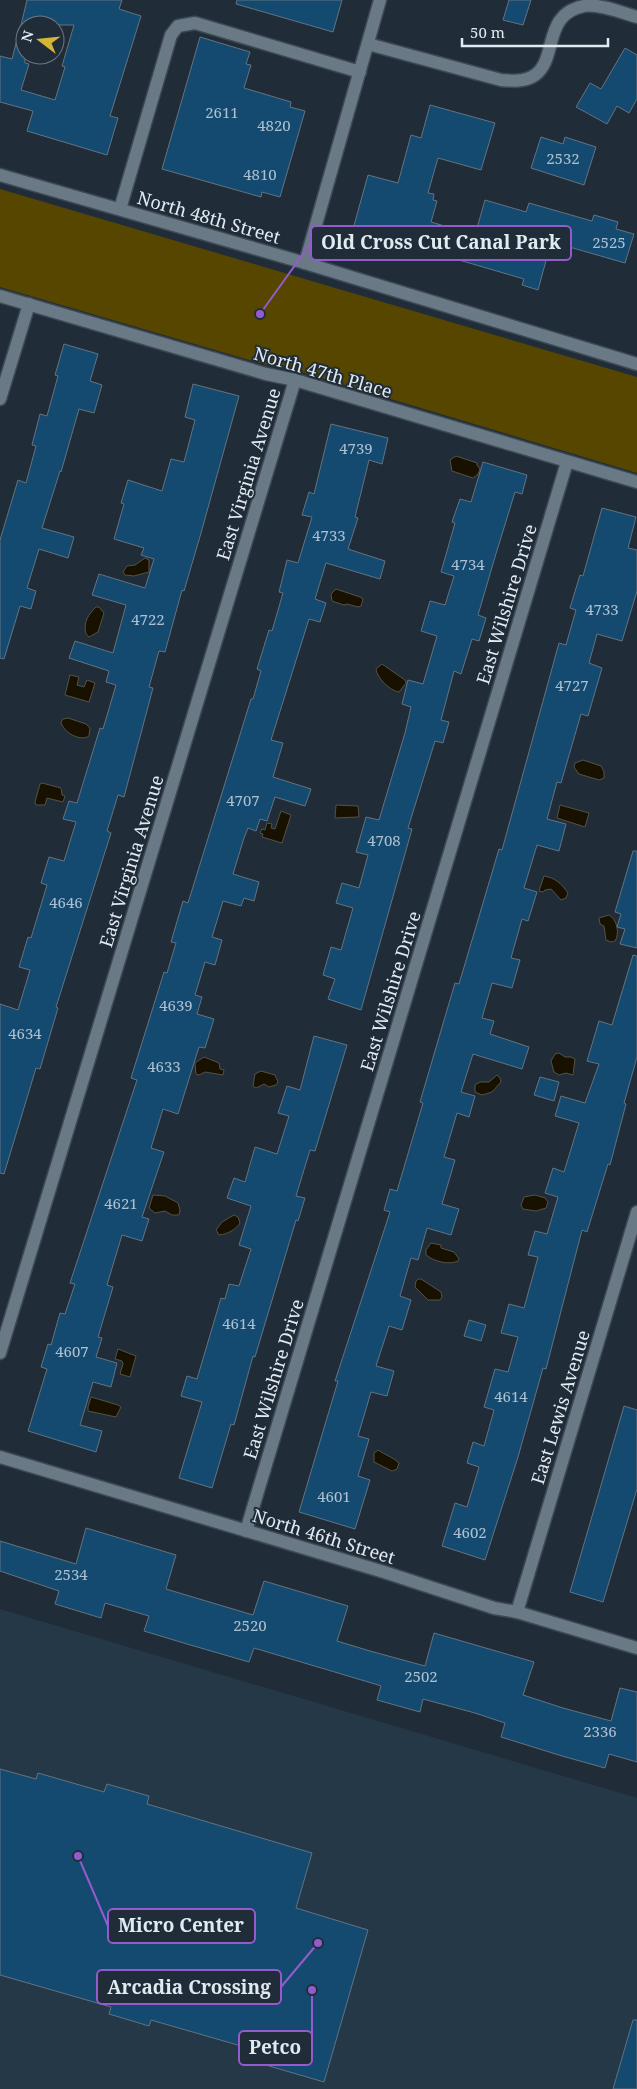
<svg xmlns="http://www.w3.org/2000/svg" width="637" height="2089" viewBox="0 0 637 2089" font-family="'Noto Serif',serif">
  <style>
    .built { fill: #253847 }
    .green { fill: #564600 }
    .water { fill: #181100; stroke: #545248 }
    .building { fill: #154a70; stroke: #637380 }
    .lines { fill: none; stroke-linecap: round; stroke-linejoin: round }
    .minor-casing { stroke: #3d4852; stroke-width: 15 }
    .tertiary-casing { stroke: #3d4852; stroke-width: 15 }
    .minor { stroke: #697986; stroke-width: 12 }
    .tertiary { stroke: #697986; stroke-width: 12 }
    .labels { text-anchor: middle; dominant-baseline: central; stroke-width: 4; stroke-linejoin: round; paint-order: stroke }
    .number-label { font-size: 15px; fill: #aec1d1 }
    .street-label { font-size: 18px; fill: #e1e9f1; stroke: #202d39 }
    .leader { fill: none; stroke: #945bcc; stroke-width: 2 }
    .callout-dot { fill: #945bcc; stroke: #202d39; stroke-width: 2 }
    .callout { fill: #202d39; stroke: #945bcc; stroke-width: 2 }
    .callout-label { font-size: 19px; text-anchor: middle; font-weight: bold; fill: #e1e9f1 }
  </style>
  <rect width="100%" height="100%" fill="#202d39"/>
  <path class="built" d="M 0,1609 L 637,1798 L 637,2089 L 0,2089 Z"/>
  <path class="green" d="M 0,189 L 637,377 L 637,473 L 294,370 L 270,366 L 0,287 Z"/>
  <path class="water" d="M 456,456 L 477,463 L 477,465 L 480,469 L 478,474 L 473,478 L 452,471 L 450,460 Z
    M 145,558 L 149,560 L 149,572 L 134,576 L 125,575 L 123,572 L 127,566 L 135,565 Z
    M 336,589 L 360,597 L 363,599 L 361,606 L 358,607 L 347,604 L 344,605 L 332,601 L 331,594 Z
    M 96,607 L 99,607 L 104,613 L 98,632 L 89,637 L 86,634 C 83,622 88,615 96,607 Z
    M 382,664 L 405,680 L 406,683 L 399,692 C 390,691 377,678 376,669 Z
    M 70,675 L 79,677 L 77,685 L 84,687 L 87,680 L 95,683 L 89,702 L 65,695 Z
    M 68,718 L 86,724 L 90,728 L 89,736 C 80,742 63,732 61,722 L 63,719 Z
    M 583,760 L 601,766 L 604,772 L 604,778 L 599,780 L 579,774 L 574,767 L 575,763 Z
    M 42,783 L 61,788 L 62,795 L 65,796 L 63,802 L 47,798 L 45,805 L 36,805 L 35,802 L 40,784 Z
    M 336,805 L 358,806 L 359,817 L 335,818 Z
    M 560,805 L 589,813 L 585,827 L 557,818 Z
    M 281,811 L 291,815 L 282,843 L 262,837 L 263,834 L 260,833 L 262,829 L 265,830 L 267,823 L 272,824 L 271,828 L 275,829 Z
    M 544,876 C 555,878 561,883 568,893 L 566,898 L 561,900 L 551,889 L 545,890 L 543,892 L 539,891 Z
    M 609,915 C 617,919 620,934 615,941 L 611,942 L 606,940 L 604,926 L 600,924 L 599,918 Z
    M 559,1053 L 565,1057 L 571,1057 L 575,1059 L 573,1075 L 566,1073 L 559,1075 L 554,1072 L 551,1061 L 555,1054 Z
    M 204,1057 L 219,1063 L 220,1069 L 224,1070 L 223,1075 L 205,1072 L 199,1075 L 196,1074 L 195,1063 Z
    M 261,1071 L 275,1075 L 278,1082 L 276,1085 L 269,1087 L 264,1084 L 256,1088 L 253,1086 L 255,1074 Z
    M 497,1075 L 500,1078 L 501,1082 L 492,1092 L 482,1095 L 475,1092 L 475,1085 L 480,1082 L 489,1082 Z
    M 153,1195 L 165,1196 L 178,1203 L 180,1210 L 179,1215 L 172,1215 L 165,1211 L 155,1213 L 149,1208 Z
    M 535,1195 L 545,1198 L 548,1202 L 546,1208 L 536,1211 L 523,1209 L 521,1205 L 524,1197 Z
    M 234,1215 L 238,1217 L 240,1223 C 235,1230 228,1234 219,1235 L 216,1230 L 222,1222 Z
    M 431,1243 L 441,1245 L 441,1248 L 454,1252 L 459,1259 L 458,1261 C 449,1265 435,1262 426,1255 L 426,1250 Z
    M 418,1279 L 421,1279 L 441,1292 L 442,1297 L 440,1300 L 428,1300 L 415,1287 L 416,1281 Z
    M 118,1349 L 136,1356 L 130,1377 L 120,1374 L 123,1364 L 122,1361 L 115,1359 Z
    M 91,1397 L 118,1405 L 121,1407 L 116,1417 L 88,1411 L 88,1407 Z
    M 378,1450 C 385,1455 393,1457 399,1463 L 397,1469 L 392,1471 L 374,1462 L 374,1453 Z"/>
  <path class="building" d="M 27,0 L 122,0 L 119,9 L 141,16 L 110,116 L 118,118 L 107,155 L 27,131 L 33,111 L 0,102 L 0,56 L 12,59 L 20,28 L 25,28 L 25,63 L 29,64 L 21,90 L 55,100 L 65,67 L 62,66 L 74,25 L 21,25 Z
    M 237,0 L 342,0 L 333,32 L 236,4 Z
    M 509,0 L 531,0 L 523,25 L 503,20 Z
    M 200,37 L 250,52 L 246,64 L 251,65 L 244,88 L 291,102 L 290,107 L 305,111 L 280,197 L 262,192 L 261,197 L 162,169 Z
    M 625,48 L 637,55 L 637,99 L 629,113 L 617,106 L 607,124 L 576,107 L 590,83 L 601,89 Z
    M 430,105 L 495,123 L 481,170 L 438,158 L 428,193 L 434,194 L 433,200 L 437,201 L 431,222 L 475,235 L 485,200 L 526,212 L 529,203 L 592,221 L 594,215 L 618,222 L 616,229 L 634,234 L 625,263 L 559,244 L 558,249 L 550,246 L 538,290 L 522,285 L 524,279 L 353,229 L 368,175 L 398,183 L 411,135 L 421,138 Z
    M 541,137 L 563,144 L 565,137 L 596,147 L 584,185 L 531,168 Z
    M 64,344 L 98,354 L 90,381 L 102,385 L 94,413 L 79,409 L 61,472 L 60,471 L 42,528 L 74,537 L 68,558 L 39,549 L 27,588 L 36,591 L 31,609 L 20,606 L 4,659 L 0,658 L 0,540 L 18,480 L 26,483 L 36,446 L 32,445 L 40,414 L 47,416 L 58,376 L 55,375 Z
    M 193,384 L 239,396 L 201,533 L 184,591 L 182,590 L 165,652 L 159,651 L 149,687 L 153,688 L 124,797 L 118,795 L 107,831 L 111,833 L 56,1007 L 58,1008 L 40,1069 L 36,1068 L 4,1174 L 0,1173 L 0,1004 L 18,1010 L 30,970 L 19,967 L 28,937 L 31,938 L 47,885 L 41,883 L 49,857 L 64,861 L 76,822 L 63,819 L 69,801 L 77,803 L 100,728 L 103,729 L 116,685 L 106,682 L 109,671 L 69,658 L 75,641 L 113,653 L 126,605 L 92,595 L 99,574 L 145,588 L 154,559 L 141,555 L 144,548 L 114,539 L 124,504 L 121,503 L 128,480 L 162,491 L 171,459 L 184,462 L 195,420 L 185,417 Z
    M 331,424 L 388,438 L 382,464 L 369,460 L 355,517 L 358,518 L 348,549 L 385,561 L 380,579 L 326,563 L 315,599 L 326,603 L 320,622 L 309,619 L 271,740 L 283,743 L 273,777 L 311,789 L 305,806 L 275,797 L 267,821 L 260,819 L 256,831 L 248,828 L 244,838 L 233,874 L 259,882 L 254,901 L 244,898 L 241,906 L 223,901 L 212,937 L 222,940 L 215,965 L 205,962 L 195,995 L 202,997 L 197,1014 L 214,1019 L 205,1048 L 199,1047 L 178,1114 L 163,1109 L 151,1148 L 164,1152 L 142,1217 L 149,1219 L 142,1241 L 122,1235 L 107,1285 L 113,1287 L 98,1337 L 102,1338 L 96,1357 L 117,1363 L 111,1387 L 93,1382 L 80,1425 L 102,1431 L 96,1452 L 28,1431 L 47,1369 L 41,1367 L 48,1344 L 51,1345 L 60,1313 L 65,1314 L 75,1284 L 70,1283 L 137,1080 L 131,1078 L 164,972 L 167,973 L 176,943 L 171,942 L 183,901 L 188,903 L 251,699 L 253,699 L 261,671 L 257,669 L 269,630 L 272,631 L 283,593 L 279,592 L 287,560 L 298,563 L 312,517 L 302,515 L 309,492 L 314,494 Z
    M 483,462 L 527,475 L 522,494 L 515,492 L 495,557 L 478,615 L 486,618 L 479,641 L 472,639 L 461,674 L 454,671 L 441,720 L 449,722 L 443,743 L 435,741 L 408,828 L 412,829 L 361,1010 L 328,999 L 335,979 L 323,975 L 331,947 L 341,950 L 353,908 L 336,903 L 342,883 L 359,888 L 368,855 L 356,852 L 366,817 L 379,820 L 405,733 L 411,707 L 402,704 L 408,680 L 423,684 L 437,636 L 421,631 L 430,601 L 445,605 L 454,576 L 441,572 L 455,523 L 452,522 L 460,499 L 471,502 Z
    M 602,508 L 636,517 L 628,548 L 637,550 L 637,591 L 622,641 L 597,634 L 589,663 L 602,668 L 588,716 L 581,714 L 561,783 L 557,782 L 547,819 L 566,824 L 559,851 L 537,845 L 524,888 L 537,892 L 528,921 L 522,919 L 511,958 L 520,960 L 512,988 L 492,983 L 482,1018 L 494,1021 L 490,1034 L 529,1047 L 522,1069 L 473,1054 L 461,1092 L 475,1096 L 469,1117 L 457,1113 L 444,1157 L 455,1160 L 442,1204 L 459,1209 L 451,1235 L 427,1228 L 418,1260 L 411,1258 L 400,1296 L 411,1300 L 402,1330 L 389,1326 L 376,1366 L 394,1371 L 387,1396 L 371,1392 L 358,1436 L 369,1439 L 358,1476 L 370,1480 L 355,1529 L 299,1512 L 338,1381 L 335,1381 L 390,1212 L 384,1210 L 390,1189 L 397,1191 L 423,1103 L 420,1102 L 455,983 L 459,984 L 499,849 L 502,850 L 559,643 L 566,645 L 576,610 L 570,608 L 580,575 L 583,576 Z
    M 633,851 L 637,851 L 637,948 L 620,944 L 625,929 L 617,927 L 621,914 L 615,912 Z
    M 633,955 L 637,956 L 637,1057 L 624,1103 L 626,1104 L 610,1165 L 608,1164 L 587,1232 L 582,1230 L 546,1369 L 543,1368 L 518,1457 L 485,1560 L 442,1546 L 455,1503 L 467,1507 L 479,1467 L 467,1463 L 473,1442 L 484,1446 L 494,1410 L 484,1407 L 495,1369 L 508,1372 L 518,1337 L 501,1333 L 509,1304 L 524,1308 L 538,1257 L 528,1255 L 535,1231 L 547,1234 L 558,1197 L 545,1193 L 553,1168 L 564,1172 L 579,1123 L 555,1116 L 561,1096 L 585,1103 L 599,1064 L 587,1061 L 599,1021 L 612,1025 Z
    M 314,1036 L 347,1045 L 315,1151 L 310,1150 L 296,1196 L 305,1198 L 298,1221 L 296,1220 L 255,1357 L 253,1356 L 234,1425 L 231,1424 L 212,1488 L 179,1478 L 202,1402 L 181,1396 L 187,1376 L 197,1379 L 221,1298 L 225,1299 L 229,1284 L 239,1286 L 251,1249 L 239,1245 L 251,1206 L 227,1198 L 234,1178 L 245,1182 L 255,1147 L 277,1154 L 289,1116 L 278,1113 L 287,1086 L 300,1090 Z
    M 540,1077 L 559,1082 L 554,1101 L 534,1095 Z
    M 469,1320 L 486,1325 L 481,1341 L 464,1336 Z
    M 624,1406 L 637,1410 L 637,1489 L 603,1602 L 570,1592 Z
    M 86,1528 L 176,1555 L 166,1589 L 253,1615 L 264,1581 L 348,1606 L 337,1641 L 370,1651 L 425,1666 L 434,1633 L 534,1662 L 523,1695 L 563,1708 L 611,1721 L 620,1688 L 637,1692 L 637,1762 L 609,1754 L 605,1768 L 562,1756 L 501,1737 L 505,1723 L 475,1713 L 423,1699 L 420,1712 L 377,1700 L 381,1686 L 375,1684 L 254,1648 L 249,1662 L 187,1644 L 144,1631 L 149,1616 L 105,1603 L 101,1618 L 55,1604 L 59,1591 L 0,1571 L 0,1541 L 76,1564 Z
    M 0,1769 L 36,1779 L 38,1773 L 104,1792 L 107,1784 L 149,1796 L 147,1804 L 312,1853 L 296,1908 L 368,1930 L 324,2082 L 252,2061 L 255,2050 L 151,2020 L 149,2026 L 109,2014 L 111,2007 L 0,1975 Z
    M 633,2020 L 637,2020 L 637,2089 L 613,2089 Z"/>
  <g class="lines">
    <g class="minor-casing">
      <path id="minor" d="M 368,44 L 501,80 C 512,81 525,82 535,75 C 558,59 542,14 584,6 C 598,3 623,13 637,17
        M 120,209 L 171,35 L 178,26 L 195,23 L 360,72
        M 305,263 L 380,0
        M 0,296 L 266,374 L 295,380 L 637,482
        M 0,399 L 29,304
        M 0,1353 L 295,380
        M 246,1531 L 567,462
        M 517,1612 L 637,1212"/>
    </g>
    <g class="tertiary-casing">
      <path id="tertiary" d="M 0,175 L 305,263 L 637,364
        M 0,1457 L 384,1572 L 494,1608 L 517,1612 L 637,1648"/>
    </g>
    <use href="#minor" class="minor"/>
    <use href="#tertiary" class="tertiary"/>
  </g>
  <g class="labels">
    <g class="number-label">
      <text x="222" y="112">2611</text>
      <text x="274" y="125">4820</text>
      <text x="563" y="158">2532</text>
      <text x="260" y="174">4810</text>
      <text x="609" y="242">2525</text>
      <text x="356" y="448">4739</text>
      <text x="329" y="535">4733</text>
      <text x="468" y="564">4734</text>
      <text x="602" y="609">4733</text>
      <text x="148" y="619">4722</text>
      <text x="572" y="685">4727</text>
      <text x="243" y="800">4707</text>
      <text x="384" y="840">4708</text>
      <text x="66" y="902">4646</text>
      <text x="176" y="1005">4639</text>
      <text x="25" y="1033">4634</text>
      <text x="164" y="1066">4633</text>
      <text x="121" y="1203">4621</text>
      <text x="239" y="1323">4614</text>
      <text x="72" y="1351">4607</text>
      <text x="511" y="1396">4614</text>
      <text x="334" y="1496">4601</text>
      <text x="470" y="1532">4602</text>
      <text x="71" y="1574">2534</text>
      <text x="250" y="1625">2520</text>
      <text x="421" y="1676">2502</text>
      <text x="600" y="1731">2336</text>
    </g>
    <g class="street-label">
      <text transform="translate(209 217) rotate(16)">North 48th Street</text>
      <text transform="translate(323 372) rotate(16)">North 47th Place</text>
      <text transform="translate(248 474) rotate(-73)">East Virginia Avenue</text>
      <text transform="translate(506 604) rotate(-73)">East Wilshire Drive</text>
      <text transform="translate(131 861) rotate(-73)">East Virginia Avenue</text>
      <text transform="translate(390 991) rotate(-73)">East Wilshire Drive</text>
      <text transform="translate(273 1379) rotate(-73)">East Wilshire Drive</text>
      <text transform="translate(560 1407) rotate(-73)">East Lewis Avenue</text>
      <text transform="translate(324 1536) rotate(17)">North 46th Street</text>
    </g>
  </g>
  <path class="leader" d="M260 314L311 243M78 1856L108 1926M318 1943L281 1987M312 1990L312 2048"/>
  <g class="callout-dot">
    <circle cx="260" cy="314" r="5"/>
    <circle cx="78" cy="1856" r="5"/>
    <circle cx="318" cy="1943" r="5"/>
    <circle cx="312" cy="1990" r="5"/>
  </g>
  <g class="callout">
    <rect x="311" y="226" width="260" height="34" rx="5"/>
    <rect x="108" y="1909" width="147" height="34" rx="5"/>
    <rect x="97" y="1970" width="184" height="34" rx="5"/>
    <rect x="239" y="2031" width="73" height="34" rx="5"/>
  </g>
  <g class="callout-label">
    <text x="441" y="249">Old Cross Cut Canal Park</text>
    <text x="181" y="1932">Micro Center</text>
    <text x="189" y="1994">Arcadia Crossing</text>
    <text x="275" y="2054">Petco</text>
  </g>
  <g transform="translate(40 40) rotate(286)"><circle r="24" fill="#202d39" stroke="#6d7883"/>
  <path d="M0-4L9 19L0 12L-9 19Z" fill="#d5b534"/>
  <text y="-8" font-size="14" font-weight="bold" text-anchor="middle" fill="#e1e9f1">N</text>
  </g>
  <path d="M462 38v8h146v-8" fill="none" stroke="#e1e9f1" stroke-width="2.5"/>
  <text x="470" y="38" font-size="15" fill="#e1e9f1" stroke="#202d39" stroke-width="4" paint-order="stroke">50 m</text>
</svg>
